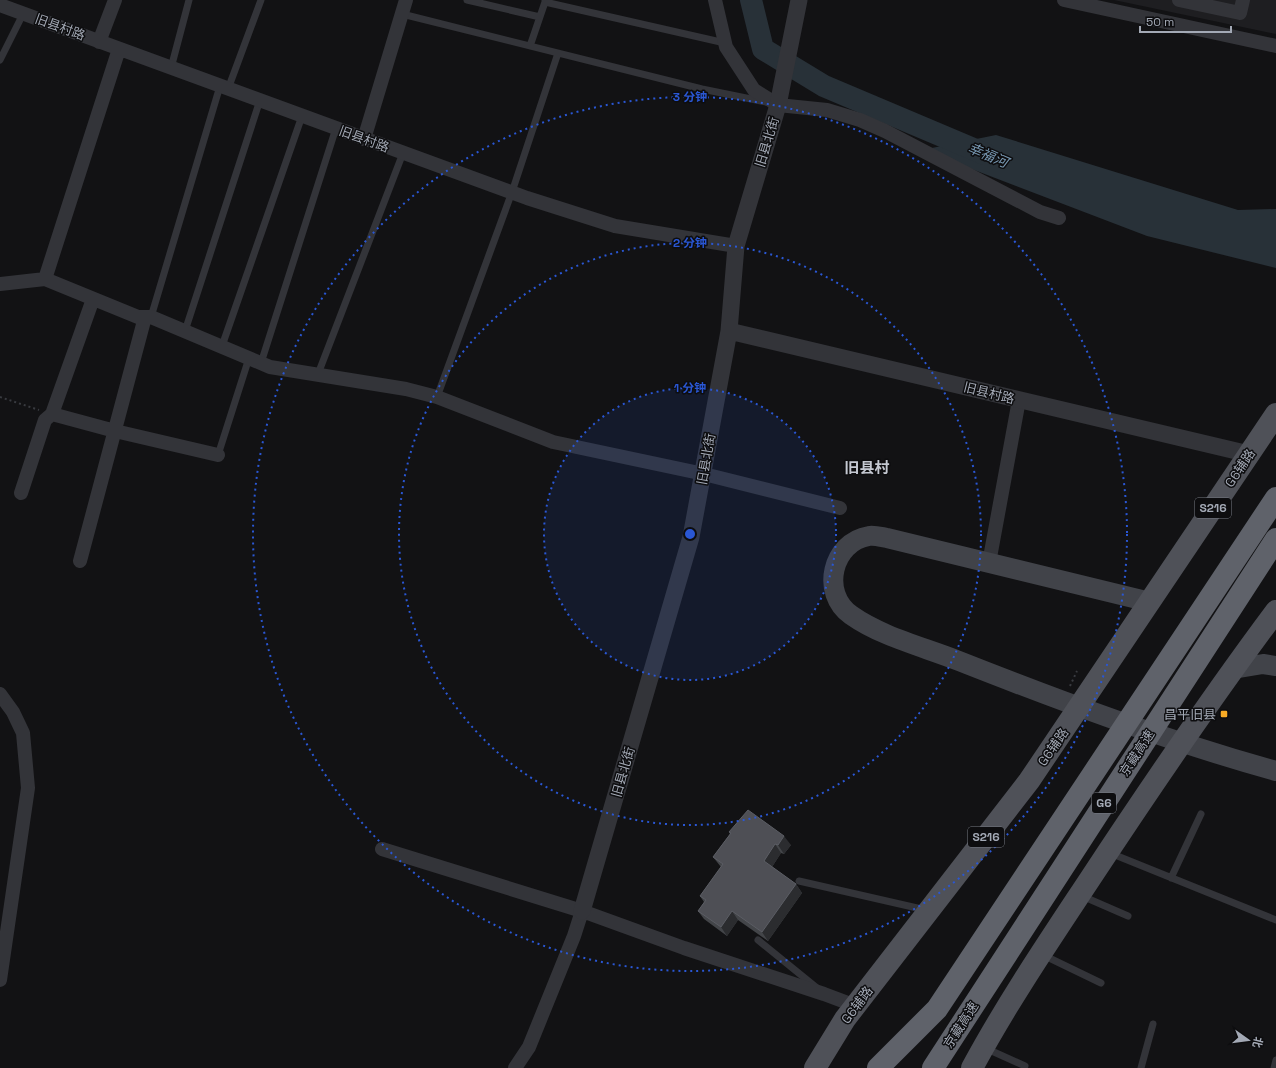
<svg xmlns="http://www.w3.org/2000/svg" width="1276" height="1068" viewBox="0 0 1276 1068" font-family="'Space Grotesk','Noto Sans SC',sans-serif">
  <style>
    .built { fill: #1e1e21 }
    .water { fill: #283138 }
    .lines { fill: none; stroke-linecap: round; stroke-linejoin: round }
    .river { stroke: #283138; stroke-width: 22 }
    .path { stroke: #393b40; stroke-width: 2; stroke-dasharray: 2 3; stroke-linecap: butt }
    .service { stroke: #333439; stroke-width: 7 }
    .minor { stroke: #333439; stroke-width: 14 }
    .tertiary { stroke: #333439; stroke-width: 17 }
    .secondary { stroke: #414349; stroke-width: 20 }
    .primary { stroke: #4f5158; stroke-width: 22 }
    .motorway { stroke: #5f626a; stroke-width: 22 }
    .wall { fill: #434549 }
    .shaded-wall { fill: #2b2c2f }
    .building { fill: #4e4f55; stroke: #5b5d64 }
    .ring { fill: none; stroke: #2a57d4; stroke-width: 2; stroke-dasharray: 2 4 }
    .poi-dot { fill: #f8ab25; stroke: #0d0d0f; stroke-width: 1.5 }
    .labels { text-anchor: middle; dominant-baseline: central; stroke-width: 3; stroke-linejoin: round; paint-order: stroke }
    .shield { fill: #0d0d0f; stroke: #767a83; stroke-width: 1 }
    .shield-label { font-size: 12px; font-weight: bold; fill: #a3a9b5 }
    .street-label { font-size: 13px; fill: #a3a9b5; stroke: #0d0d0f }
    .poi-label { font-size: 13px; fill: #a3a9b5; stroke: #0d0d0f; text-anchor: end }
    .water-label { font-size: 14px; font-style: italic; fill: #7898b2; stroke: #0d0d0f }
    .quarter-label { font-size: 15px; font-weight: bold; fill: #c4c8d1; stroke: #0d0d0f }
    .centre { fill: #2a57d4; stroke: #0d0d0f; stroke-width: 2 }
    .ring-label { font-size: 12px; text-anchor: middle; font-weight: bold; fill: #2a57d4; stroke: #0d0d0f; stroke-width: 3; stroke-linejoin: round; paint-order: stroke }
  </style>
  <rect width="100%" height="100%" fill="#121214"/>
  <path class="built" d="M 1114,0 L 1276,0 L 1276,34 Z"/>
  <path class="water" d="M 996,135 L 1238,210 L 1276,209 L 1276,268 L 1147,236 L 922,150 Z"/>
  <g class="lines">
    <path class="river" d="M 751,0 L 763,49 L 824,86 L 985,154"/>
    <path class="path" d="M 0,397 L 39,410
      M 1070,686 L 1077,671"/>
    <path class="service" d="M 467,0 L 540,17
      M 545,0 L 545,2 L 725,43
      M 402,14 L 702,89 L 766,102
      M 530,46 L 545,2
      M 0,60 L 23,14
      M 171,68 L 189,0
      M 228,89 L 261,0
      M 151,317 L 220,86
      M 185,331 L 260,100
      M 222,346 L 302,116
      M 261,363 L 336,128
      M 318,374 L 403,153
      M 437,397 L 512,192 L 558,53
      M 218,455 L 249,358
      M 1110,853 L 1276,920
      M 1171,878 L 1201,814
      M 799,881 L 926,910
      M 1082,896 L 1128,916
      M 758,940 L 817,988
      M 1043,955 L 1101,983
      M 985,1048 L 1025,1066
      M 1141,1068 L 1153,1024
      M 1274,1068 L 1276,1060"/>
    <path class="minor" d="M 715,0 L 726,47 L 754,90 L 778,105 L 827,110 L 860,120 L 885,131 L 1040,212 L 1059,218
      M 1064,0 L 1276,46
      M 1179,0 L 1240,13 L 1243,0
      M 0,5 L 527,198 L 615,226 L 736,246
      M 99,42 L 115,0
      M 364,139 L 406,0
      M 45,279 L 119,49
      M 0,284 L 45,279 L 138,317 L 151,317 L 270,367 L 406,389 L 437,397 L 553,442 L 704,474 L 840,508
      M 52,414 L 93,299
      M 21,493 L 45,420 L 52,414 L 115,431 L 218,455
      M 80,561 L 145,317
      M 989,563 L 1019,400
      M 0,694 L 13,712 L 23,733 L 28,788 L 0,980
      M 382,849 L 582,911 L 684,948 L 824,994 L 856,1006
      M 515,1068 L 529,1047 L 574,936 L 582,911"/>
    <path class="tertiary" d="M 729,331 L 1249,454
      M 582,911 L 691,537 L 729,331 L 736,246 L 778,105 L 799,0"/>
    <path class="secondary" d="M 1150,602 L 887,538 C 881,537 874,535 869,536 C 832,542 820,593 851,615 C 882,637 924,647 959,661 C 1063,702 1168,741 1276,771
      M 1233,669 L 1263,664 L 1276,666"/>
    <path class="primary" d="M 815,1068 L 845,1019 L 1029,781 L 1276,414
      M 972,1068 C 1007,1003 1049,941 1090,879 C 1150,788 1211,698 1276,611"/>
    <path class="motorway" d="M 878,1068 L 937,1009 L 1276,498
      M 933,1068 L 1276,539"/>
  </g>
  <path class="wall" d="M 729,832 L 791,845 L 784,854 L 781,853 L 772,867 L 796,884 L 802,893 L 768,941 L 738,920 L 727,936 L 704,919 L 698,911 L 704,902 L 700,896 L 721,867 L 713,857 L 730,834 Z"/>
  <path class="shaded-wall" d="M 784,836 L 791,845 L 784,854 L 778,845 Z
    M 775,844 L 781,853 L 770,870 L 764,861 Z
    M 796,884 L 802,893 L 768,941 L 762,932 Z
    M 732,911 L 738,920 L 727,936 L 721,927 Z"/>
  <path class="building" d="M 748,810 L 784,836 L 778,845 L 775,844 L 764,861 L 796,884 L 762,932 L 732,911 L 721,927 L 698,911 L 706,900 L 700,896 L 723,864 L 713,857 L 731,833 L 729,832 Z"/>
  <circle cx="690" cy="534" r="146" fill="#2a57d4" fill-opacity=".12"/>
  <g class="ring">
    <circle cx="690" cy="534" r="146"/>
    <circle cx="690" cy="534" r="291"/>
    <circle cx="690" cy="534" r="437"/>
  </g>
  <rect class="poi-dot" x="1220" y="710" width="8" height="8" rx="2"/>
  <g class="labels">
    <g class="shield">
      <rect x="1195" y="498" width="36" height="20" rx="3"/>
      <rect x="1092" y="793" width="24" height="20" rx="3"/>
      <rect x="968" y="827" width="36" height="20" rx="3"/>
    </g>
    <g class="shield-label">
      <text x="1213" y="508">S216</text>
      <text x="1104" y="803">G6</text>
      <text x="986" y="837">S216</text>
    </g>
    <g class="street-label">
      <text transform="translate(60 27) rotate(20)">旧县村路</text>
      <text transform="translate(364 139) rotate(20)">旧县村路</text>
      <text transform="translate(767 142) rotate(-73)">旧县北街</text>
      <text transform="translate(989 393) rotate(14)">旧县村路</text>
      <text transform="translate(706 459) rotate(-80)">旧县北街</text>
      <text transform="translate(1240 468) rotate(-56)">G6辅路</text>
      <text transform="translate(1053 747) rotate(-55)">G6辅路</text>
      <text transform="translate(1137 753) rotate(-57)">京藏高速</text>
      <text transform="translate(623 772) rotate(-74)">旧县北街</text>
      <text transform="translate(857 1005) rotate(-53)">G6辅路</text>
      <text transform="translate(961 1025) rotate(-57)">京藏高速</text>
    </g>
    <g class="poi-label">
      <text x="1216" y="714">昌平旧县</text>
    </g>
    <g class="water-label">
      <text transform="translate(988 155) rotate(23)">幸福河</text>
    </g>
    <g class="quarter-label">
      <text x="867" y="467">旧县村</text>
    </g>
  </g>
  <circle cx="690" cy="534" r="6" class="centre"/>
  <g class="ring-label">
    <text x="690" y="101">3 分钟</text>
    <text x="690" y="247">2 分钟</text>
    <text x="690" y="392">1 分钟</text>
  </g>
  <g transform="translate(1248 1040) rotate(104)" stroke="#0d0d0f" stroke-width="3" paint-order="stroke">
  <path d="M0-3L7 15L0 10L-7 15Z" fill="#a3a9b5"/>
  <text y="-6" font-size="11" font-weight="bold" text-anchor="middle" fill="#a3a9b5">北</text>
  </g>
  <path d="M1140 26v6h91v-6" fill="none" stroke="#a3a9b5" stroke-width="2"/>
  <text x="1146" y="26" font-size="12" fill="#a3a9b5" stroke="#0d0d0f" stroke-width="3" paint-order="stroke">50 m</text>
</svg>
